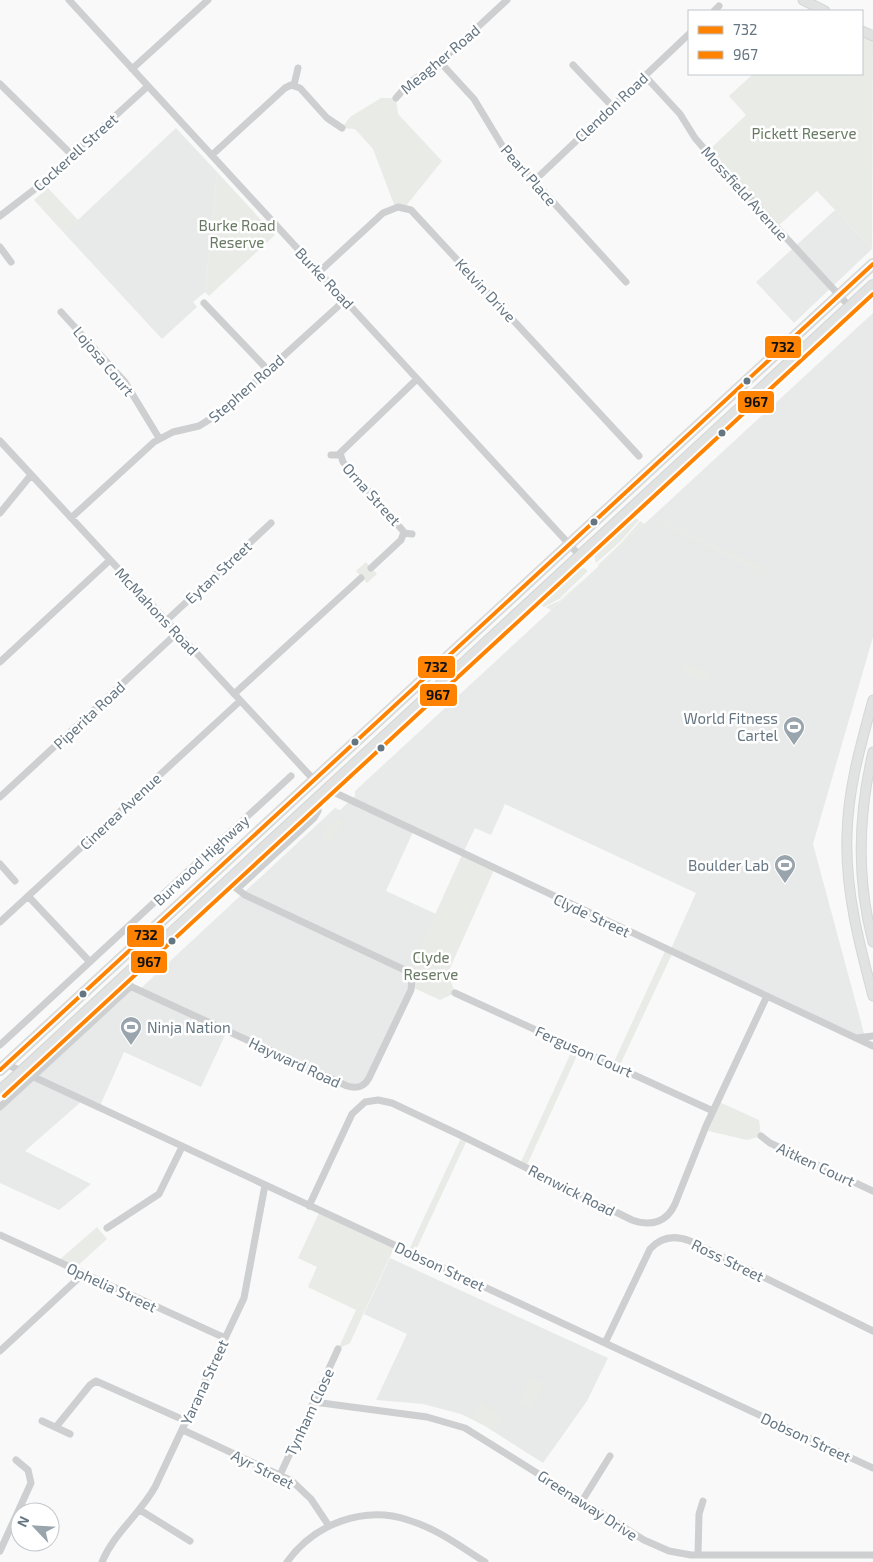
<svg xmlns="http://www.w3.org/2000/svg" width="873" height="1562" viewBox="0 0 873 1562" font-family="'Exo 2',sans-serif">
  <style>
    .built { fill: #e8e9e9 }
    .green { fill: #e8ebe6 }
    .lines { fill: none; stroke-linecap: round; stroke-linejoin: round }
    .major-casing { stroke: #d5d6d7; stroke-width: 11 }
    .highway-casing { stroke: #d5d6d6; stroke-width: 12 }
    .minor { stroke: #cecfd0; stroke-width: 7 }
    .major { stroke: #e1e2e2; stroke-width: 9 }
    .highway { stroke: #e1e2e2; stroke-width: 10 }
    .bus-1-casing { stroke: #fff; stroke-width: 8 }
    .bus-2-casing { stroke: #fff; stroke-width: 8 }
    .bus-1 { stroke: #ff8200; stroke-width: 4 }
    .bus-2 { stroke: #ff8200; stroke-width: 4 }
    .bus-dot { fill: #657683; stroke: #fff; stroke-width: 2 }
    .labels { text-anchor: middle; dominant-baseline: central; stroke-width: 5; stroke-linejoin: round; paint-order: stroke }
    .street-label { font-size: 15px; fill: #657683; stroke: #fff }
    .park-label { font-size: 15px; fill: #687a64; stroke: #fff }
    .poi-label { font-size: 15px; fill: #657683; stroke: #fff; text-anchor: end }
    .line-badge { stroke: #fff; stroke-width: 2 }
    .pale-badge-label { font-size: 14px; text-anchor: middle; font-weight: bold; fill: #111 }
  </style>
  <rect width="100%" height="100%" fill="#f9f9f9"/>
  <path class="built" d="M 176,128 L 217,172 L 205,292 L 193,302 L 197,307 L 162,339 L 64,233 Z
    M 835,210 L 872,249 L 794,323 L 756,282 Z
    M 873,313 L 873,637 L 813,844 L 865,1037 L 857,1038 L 670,951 L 696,893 L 505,804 L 491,835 L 475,828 L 462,855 L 413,832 L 386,891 L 436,914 L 409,972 L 412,980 L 369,1078 L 356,1088 L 227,1031 L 201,1087 L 124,1052 L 99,1108 L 82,1101 L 25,1151 L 91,1184 L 59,1210 L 0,1183 L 0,1107 L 131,986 L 139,990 L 335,808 L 340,810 L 355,796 L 355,791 Z
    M 390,1258 L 608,1358 L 587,1401 L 543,1463 L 485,1426 L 461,1414 L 423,1404 L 376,1400 L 407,1334 L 364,1314 Z"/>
  <path class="green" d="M 862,35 L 873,41 L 872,249 L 817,191 L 777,227 L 707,152 L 746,115 L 729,96 L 753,74 L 862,74 Z
    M 381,98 L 396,98 L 398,114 L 442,161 L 405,207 L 395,207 L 373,149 L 355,129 L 342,128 L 350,117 Z
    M 217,172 L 275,235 L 209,296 L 205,292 Z
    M 48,188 L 78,220 L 64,233 L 34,200 Z
    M 654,516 L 761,568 L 706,682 L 680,670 L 686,664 L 709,673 L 758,571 L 652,518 Z
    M 634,518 L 639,520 L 621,541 L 596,563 L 594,555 Z
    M 640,521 L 645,524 L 598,568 L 598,565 L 621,543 Z
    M 366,562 L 377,574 L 367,583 L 356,571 Z
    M 584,568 L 588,571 L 559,599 L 544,607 L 540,605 L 579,569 Z
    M 590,573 L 551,610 L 546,607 L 559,601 Z
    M 337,819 L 342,821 L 332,842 L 321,839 L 328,825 Z
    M 462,855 L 494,870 L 446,977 L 450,979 L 455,993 L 440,1000 L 412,987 L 409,972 Z
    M 666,949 L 673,952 L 619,1067 L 613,1064 Z
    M 574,1046 L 580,1049 L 526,1167 L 520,1164 Z
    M 717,1101 L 759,1120 L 761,1136 L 747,1140 L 704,1130 Z
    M 462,1136 L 468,1138 L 414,1254 L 408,1252 Z
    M 320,1211 L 395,1246 L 350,1343 L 338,1349 L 356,1310 L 308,1287 L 317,1267 L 298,1258 Z
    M 97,1227 L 107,1239 L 73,1270 L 57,1262 Z
    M 530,1377 L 544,1384 L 532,1410 L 518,1404 Z
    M 480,1403 L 503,1417 L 495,1431 L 472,1417 Z"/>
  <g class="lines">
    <g class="major-casing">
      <path id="major" d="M 803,0 L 825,11
        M 862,31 L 873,36
        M 873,700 C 861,744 848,788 847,835 C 845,890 859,943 873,996
        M 873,752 C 858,816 856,878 873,942"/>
    </g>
    <g class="highway-casing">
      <path id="highway" d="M 0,1070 L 873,264
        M 0,1091 L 873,285"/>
    </g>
    <path class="minor" d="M 69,0 L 580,556
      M 714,11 L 719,6
      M 440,62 L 474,99 L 503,147 L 626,282
      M 573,65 L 612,106
      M 132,69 L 208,0
      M 645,76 L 680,114 L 695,138 L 707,152 L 850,307
      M 0,84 L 72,155
      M 294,85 L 298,68
      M 396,98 L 409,83 L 440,62 L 507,0
      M 212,155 L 285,88 L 291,85 L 300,88 L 327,118 L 342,128
      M 534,181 L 689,34
      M 0,216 L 35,189 L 148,86
      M 0,247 L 11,262
      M 319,272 L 383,213 L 398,207 L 411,210 L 639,456
      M 204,303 L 268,370
      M 61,312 L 125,382 L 159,438
      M 0,441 L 314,780
      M 331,455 L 340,455
      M 0,513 L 31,475
      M 71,518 L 154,442 L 173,432 L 199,426 L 223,411 L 345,300
      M 404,533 L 412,534
      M 371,568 L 401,540 L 404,532 L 343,462 L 340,453 L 417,379
      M 166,621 L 271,523
      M 0,662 L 110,560
      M 234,694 L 361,578
      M 327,789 L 873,1046
      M 0,797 L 177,633
      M 0,864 L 15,881
      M 237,889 L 314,818 L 318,811 L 318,798
      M 28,896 L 90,962
      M 0,922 L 240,701
      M 119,981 L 347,1086 C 357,1089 364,1087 369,1078 L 411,990 L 412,980 L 409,972 L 245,895 L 227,881
      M 455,993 L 713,1111
      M 857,1038 L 873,1036
      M 0,1045 L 291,776
      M 6,1064 L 873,1468
      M 0,1107 L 131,986
      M 761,1136 L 770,1143 L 873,1191
      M 309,1206 L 352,1114 L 365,1102 L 378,1100 L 392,1103 L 462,1136 L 632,1220 C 651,1227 667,1222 675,1204 L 706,1126 L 767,996
      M 107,1228 L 159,1194 L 182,1147
      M 0,1235 L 225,1338
      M 605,1343 L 650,1249 C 661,1237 675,1235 690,1241 L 873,1331
      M 0,1351 L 83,1274
      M 314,1402 L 427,1417 L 465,1428 L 644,1540 L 669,1551 L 691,1555 L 873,1555
      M 42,1421 L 70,1434
      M 56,1427 L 90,1385 L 96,1381 L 186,1421
      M 183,1430 L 292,1481 L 311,1499 L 329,1526
      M 280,1475 L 338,1349
      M 582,1501 L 610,1456
      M 140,1510 L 190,1541
      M 0,1551 L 31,1483 L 28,1470 L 16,1460
      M 698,1555 L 699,1514 L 703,1501
      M 102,1562 C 114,1533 140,1514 155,1487 L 244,1298 L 265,1185
      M 287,1562 C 314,1524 364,1505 408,1520 C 436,1528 461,1547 485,1562"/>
    <use href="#major" class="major"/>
    <use href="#highway" class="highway"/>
    <g class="bus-1-casing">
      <path id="bus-1" d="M 0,1070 L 873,264"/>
    </g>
    <g class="bus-2-casing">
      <path id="bus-2" d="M 4,1096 L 873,294"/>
    </g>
    <use href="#bus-1" class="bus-1"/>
    <use href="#bus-2" class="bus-2"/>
  </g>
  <defs>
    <g id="stadium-pin" transform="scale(1.125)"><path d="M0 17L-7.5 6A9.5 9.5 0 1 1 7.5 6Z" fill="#99a4ac" stroke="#fff"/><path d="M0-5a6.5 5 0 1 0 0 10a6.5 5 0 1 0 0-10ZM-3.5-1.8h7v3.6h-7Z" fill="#fff"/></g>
  </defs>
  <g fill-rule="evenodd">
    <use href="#stadium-pin" x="794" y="727"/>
    <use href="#stadium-pin" x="785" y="865"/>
    <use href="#stadium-pin" x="131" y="1027"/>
  </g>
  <g class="bus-dot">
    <circle cx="747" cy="381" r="4.5"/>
    <circle cx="722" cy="433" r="4.5"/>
    <circle cx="594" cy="522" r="4.5"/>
    <circle cx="355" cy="742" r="4.5"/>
    <circle cx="381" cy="748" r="4.5"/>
    <circle cx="172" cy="941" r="4.5"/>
    <circle cx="83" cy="994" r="4.5"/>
  </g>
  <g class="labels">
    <g class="street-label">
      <text transform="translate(440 59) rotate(-40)">Meagher Road</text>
      <text transform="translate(611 107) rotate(-43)">Clendon Road</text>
      <text transform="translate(75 152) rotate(-42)">Cockerell Street</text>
      <text transform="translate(529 175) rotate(49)">Pearl Place</text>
      <text transform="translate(745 193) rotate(48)">Mossfield Avenue</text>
      <text transform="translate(325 278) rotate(47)">Burke Road</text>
      <text transform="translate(486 290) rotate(47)">Kelvin Drive</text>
      <text transform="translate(104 361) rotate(50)">Lojosa Court</text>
      <text transform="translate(246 388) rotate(-41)">Stephen Road</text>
      <text transform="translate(372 494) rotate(48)">Orna Street</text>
      <text transform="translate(218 572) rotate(-43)">Eytan Street</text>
      <text transform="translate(157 611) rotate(47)">McMahons Road</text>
      <text transform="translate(89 715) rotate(-43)">Piperita Road</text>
      <text transform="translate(120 811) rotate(-43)">Cinerea Avenue</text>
      <text transform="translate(201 860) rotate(-43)">Burwood Highway</text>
      <text transform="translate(592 915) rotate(25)">Clyde Street</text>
      <text transform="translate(584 1051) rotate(24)">Ferguson Court</text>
      <text transform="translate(295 1062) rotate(25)">Hayward Road</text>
      <text transform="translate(816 1164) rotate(25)">Aitken Court</text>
      <text transform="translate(572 1190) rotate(27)">Renwick Road</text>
      <text transform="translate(728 1260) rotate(26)">Ross Street</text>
      <text transform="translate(440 1266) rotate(25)">Dobson Street</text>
      <text transform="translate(112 1287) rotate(25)">Ophelia Street</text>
      <text transform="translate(204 1382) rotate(-65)">Yarana Street</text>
      <text transform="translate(309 1412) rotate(-65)">Tynham Close</text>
      <text transform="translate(806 1437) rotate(25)">Dobson Street</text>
      <text transform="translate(263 1469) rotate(27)">Ayr Street</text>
      <text transform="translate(588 1505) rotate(33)">Greenaway Drive</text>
    </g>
    <g class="park-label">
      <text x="804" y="133">Pickett Reserve</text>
      <text x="237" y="225">Burke Road<tspan x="237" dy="17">Reserve</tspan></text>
      <text x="431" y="957">Clyde<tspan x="431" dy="17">Reserve</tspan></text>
    </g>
    <g class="poi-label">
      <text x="778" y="718">World Fitness<tspan x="778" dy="17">Cartel</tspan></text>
      <text x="769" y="865">Boulder Lab</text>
      <text x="147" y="1027" text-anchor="start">Ninja Nation</text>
    </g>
  </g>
  <g class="line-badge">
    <rect x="764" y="335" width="38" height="24" rx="5" fill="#ff8200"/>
    <rect x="737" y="390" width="38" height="24" rx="5" fill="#ff8200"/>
    <rect x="417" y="655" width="39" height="24" rx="5" fill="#ff8200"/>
    <rect x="419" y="683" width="39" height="24" rx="5" fill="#ff8200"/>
    <rect x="126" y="924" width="39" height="24" rx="5" fill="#ff8200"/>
    <rect x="130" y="950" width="38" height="24" rx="5" fill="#ff8200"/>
  </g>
  <g class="pale-badge-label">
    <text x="783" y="352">732</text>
    <text x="756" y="407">967</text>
    <text x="436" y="672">732</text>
    <text x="438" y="700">967</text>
    <text x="146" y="940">732</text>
    <text x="149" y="967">967</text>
  </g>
  <rect x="688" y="10" width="175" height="65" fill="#ffffff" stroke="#c1c8cd"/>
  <rect x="698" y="26" width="25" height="8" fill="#ff8200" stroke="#c1c8cd"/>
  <text x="733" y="35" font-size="15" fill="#657683">732</text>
  <rect x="698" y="51" width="25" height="8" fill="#ff8200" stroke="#c1c8cd"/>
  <text x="733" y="60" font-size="15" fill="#657683">967</text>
  <g transform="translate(35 1527) rotate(295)"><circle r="24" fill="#ffffff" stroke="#c1c8cd"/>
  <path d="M0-4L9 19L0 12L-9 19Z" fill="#99a4ac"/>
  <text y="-8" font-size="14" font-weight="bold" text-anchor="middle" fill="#657683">N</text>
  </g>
</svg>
